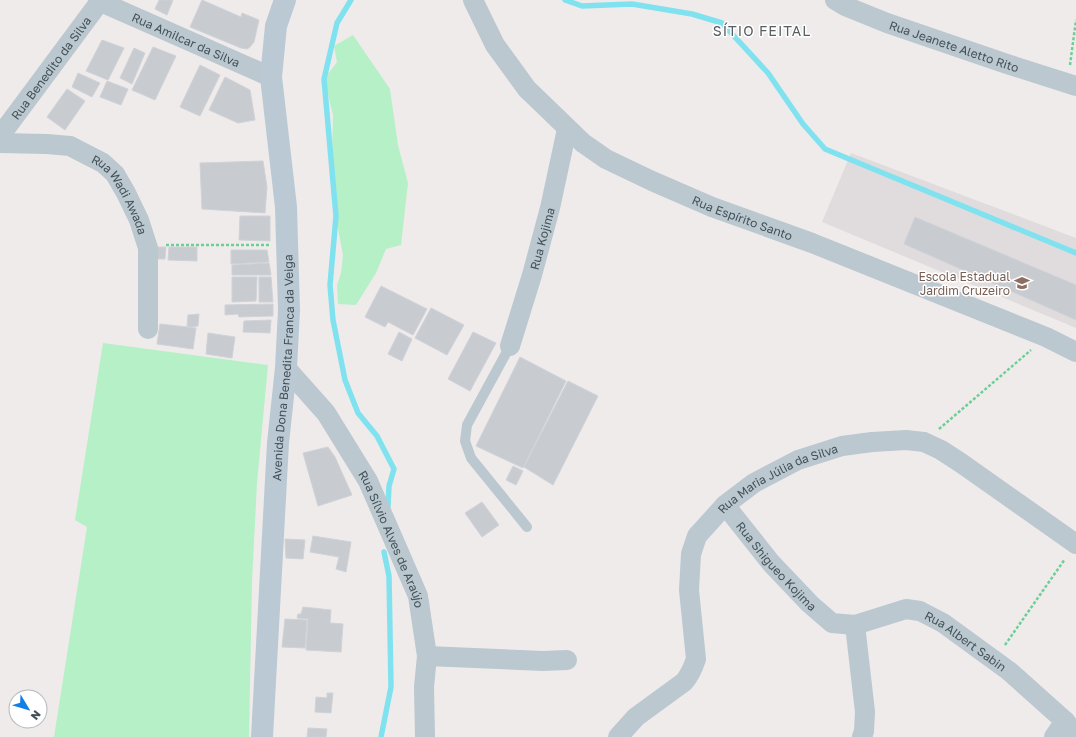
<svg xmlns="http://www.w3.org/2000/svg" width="1076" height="737" viewBox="0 0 1076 737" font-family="'Golos Text',sans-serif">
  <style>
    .education { fill: #e0dcdd }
    .green { fill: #b6f0c7 }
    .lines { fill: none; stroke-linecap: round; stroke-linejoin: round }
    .stream { stroke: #81e2ef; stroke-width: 5.5 }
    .building { fill: #c8ccd1; stroke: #cfd2d8 }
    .path { stroke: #6dcf96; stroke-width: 2.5; stroke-dasharray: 3 2; stroke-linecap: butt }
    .lane { stroke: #bbc8cf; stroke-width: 10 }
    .street { stroke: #bbc8cf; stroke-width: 20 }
    .secondary { stroke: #bbc9d4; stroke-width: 22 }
    .labels { text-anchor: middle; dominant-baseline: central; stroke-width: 3; stroke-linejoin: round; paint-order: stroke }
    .street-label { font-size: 12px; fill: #435159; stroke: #fff }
    .education-label { font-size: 12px; fill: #785e54; stroke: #fff; text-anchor: end }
    .quarter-label { font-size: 14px; letter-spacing: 1px; fill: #585d61; stroke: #fff }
  </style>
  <rect width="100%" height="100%" fill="#efebeb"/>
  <path class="education" d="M 851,153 L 1076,238 L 1076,328 L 822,222 Z"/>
  <path class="green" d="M 353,35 L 390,89 L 398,145 L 408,183 L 401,245 L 386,249 L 376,273 L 356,305 L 338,304 L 337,285 L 341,273 L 343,255 L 331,192 L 333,115 L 324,79 L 337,62 L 334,46 Z
    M 103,343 L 268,365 L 257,483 L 252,582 L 249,737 L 54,737 L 87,527 L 75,520 Z"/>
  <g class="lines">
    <path class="stream" d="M 351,0 L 337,23 L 324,79 L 336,216 L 330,285 L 333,320 L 345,380 L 358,413 L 377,436 L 394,469 L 389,486 L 388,506
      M 565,0 L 582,6 L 632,4 L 692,14 L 722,23 L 768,73 L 803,124 L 825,149 L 1076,253
      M 381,737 L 391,687 L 389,576 L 384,552"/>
  </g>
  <path class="building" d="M 159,0 L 173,0 L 167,15 L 155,9 Z
    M 202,0 L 241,17 L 242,13 L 259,20 L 254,42 L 250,47 L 247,49 L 241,48 L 190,27 Z
    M 102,40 L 124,48 L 108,80 L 86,71 Z
    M 153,47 L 176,56 L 155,100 L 132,90 Z
    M 134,48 L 145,53 L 132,84 L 120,78 Z
    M 200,65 L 220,75 L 200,116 L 180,107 Z
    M 78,73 L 100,83 L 92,97 L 72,87 Z
    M 225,77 L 250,90 L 255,120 L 238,123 L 209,110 Z
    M 107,81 L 128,89 L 121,105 L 100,97 Z
    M 67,89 L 85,101 L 65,130 L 47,117 Z
    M 263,161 L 267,187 L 265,213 L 202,209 L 200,163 Z
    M 240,216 L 270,216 L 270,241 L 239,240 Z
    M 915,217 L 1076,285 L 1076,320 L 904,244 Z
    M 154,247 L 166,247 L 165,259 L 153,259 Z
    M 169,247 L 197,247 L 197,261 L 168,260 Z
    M 231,250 L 267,250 L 269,262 L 231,264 Z
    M 269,263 L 271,275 L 232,275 L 232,265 Z
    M 232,277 L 257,277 L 256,301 L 232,302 Z
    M 259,277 L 271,277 L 273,302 L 259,302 Z
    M 381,286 L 427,309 L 413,335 L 388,322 L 385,327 L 365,317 Z
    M 273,304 L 273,316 L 239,317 L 238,314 L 225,315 L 225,305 Z
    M 431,308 L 464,325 L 447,355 L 415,338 Z
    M 199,314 L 198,326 L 187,327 L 188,315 Z
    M 271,320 L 270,333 L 243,332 L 244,321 Z
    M 160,324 L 196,328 L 193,349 L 157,344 Z
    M 399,332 L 412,339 L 402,361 L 388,354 Z
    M 473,332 L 496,343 L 470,391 L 448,379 Z
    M 208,333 L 235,337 L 232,358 L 206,354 Z
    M 520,357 L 566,381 L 523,468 L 476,446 Z
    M 568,381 L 598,396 L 553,485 L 524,467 Z
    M 328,447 L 335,457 L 352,495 L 318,506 L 303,453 Z
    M 513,466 L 523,471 L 516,485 L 506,480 Z
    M 482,502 L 499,525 L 482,537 L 465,513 Z
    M 313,536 L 351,542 L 346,572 L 336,569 L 339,557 L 310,552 Z
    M 285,539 L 305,540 L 303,559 L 286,558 Z
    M 303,607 L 331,610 L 330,623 L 343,624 L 341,652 L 306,650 L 308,619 L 297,618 L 298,614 L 301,614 Z
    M 285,619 L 307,620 L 305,648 L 282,647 Z
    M 327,693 L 333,693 L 331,713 L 315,712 L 316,697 L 327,698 Z
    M 308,728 L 327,729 L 326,737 L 307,737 Z"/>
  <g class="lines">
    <path class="path" d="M 1070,65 L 1076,20
      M 166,245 L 269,245
      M 939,429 L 1031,350
      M 1005,645 L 1065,559"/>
    <path class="lane" d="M 510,346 L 467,425 L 465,441 L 471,458 L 527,527"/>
    <g class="street">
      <path id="s1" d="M 473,0 L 495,45 L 527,89 L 583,143 L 606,159 L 652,181 L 712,207 L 812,243 L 1046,337 L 1076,352"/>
      <path id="s2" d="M 835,0 L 845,6 L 887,23 L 1007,64 L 1076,86"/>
      <path id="s3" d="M 101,2 L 271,77"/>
      <path id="s4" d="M 0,136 L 101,0"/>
      <path id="s5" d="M 0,143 L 47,144 L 70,146 L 103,163 L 115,174 L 126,193 L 139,220 L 148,248 L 148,329"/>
      <path id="s6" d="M 510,346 L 532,275 L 550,208 L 567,129"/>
      <path id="s7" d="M 286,368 L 326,413 L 368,481 L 418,596 L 427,656 L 424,687 L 425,737"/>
      <path id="s8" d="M 725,505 L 771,563 L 810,604 L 832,623 L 855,625 L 906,609 L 920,611 L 943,623 L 1009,671 L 1065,721 L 1076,735"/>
      <path d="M 855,625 L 865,712 L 864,731 L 862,737"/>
      <path d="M 427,656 L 543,661 L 567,660"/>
      <path id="s9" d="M 618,737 L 636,717 L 684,682 C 690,675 693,668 696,659 L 689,590 L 691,554 L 697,536 L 725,505 L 754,483 L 798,460 L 842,446 L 872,442 L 906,440 L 924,442 L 941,450 L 961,463 L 1076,544"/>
      <path d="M 1054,737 L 1065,721"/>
    </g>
    <path class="secondary" id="s10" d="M 262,737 L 278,443 L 286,368 L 289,310 L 286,207 L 271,77 L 276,26 L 285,0"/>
  </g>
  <defs>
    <g id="school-bare" transform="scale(1.2)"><path d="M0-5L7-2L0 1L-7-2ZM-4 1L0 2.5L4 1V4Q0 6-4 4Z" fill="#8d6e63" stroke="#fff" stroke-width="2.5" paint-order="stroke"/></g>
  </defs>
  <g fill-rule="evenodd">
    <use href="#school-bare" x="1022" y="283"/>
  </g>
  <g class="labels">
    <g class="street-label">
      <text stroke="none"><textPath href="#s3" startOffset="93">Rua Amilcar da Silva</textPath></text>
      <text stroke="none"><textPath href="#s2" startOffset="128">Rua Jeanete Aletto Rito</textPath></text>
      <text stroke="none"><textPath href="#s4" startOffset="85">Rua Benedito da Silva</textPath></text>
      <text stroke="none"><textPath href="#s5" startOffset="143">Rua Wadi Awada</textPath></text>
      <text stroke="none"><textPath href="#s1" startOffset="359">Rua Espírito Santo</textPath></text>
      <text stroke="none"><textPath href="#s6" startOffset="112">Rua Kojima</textPath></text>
      <text stroke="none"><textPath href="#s10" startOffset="370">Avenida Dona Benedita Franca da Veiga</textPath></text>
      <text stroke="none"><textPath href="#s9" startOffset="338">Rua Maria Júlia da Silva</textPath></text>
      <text stroke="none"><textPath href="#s7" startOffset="203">Rua Sílvio Alves de Araújo</textPath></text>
      <text stroke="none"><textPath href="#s8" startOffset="80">Rua Shigueo Kojima</textPath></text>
      <text stroke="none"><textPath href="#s8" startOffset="305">Rua Albert Sabin</textPath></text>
    </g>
    <g class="education-label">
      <text x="1010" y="276">Escola Estadual<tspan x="1010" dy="14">Jardim Cruzeiro</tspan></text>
    </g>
    <g class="quarter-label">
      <text x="762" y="30">SÍTIO FEITAL</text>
    </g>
  </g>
  <g transform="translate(28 709) rotate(128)"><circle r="19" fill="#ffffff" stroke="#b4b9bd"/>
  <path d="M0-3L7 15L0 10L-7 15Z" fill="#117fe3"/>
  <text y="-6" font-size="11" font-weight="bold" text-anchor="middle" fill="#435159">N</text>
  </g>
</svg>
